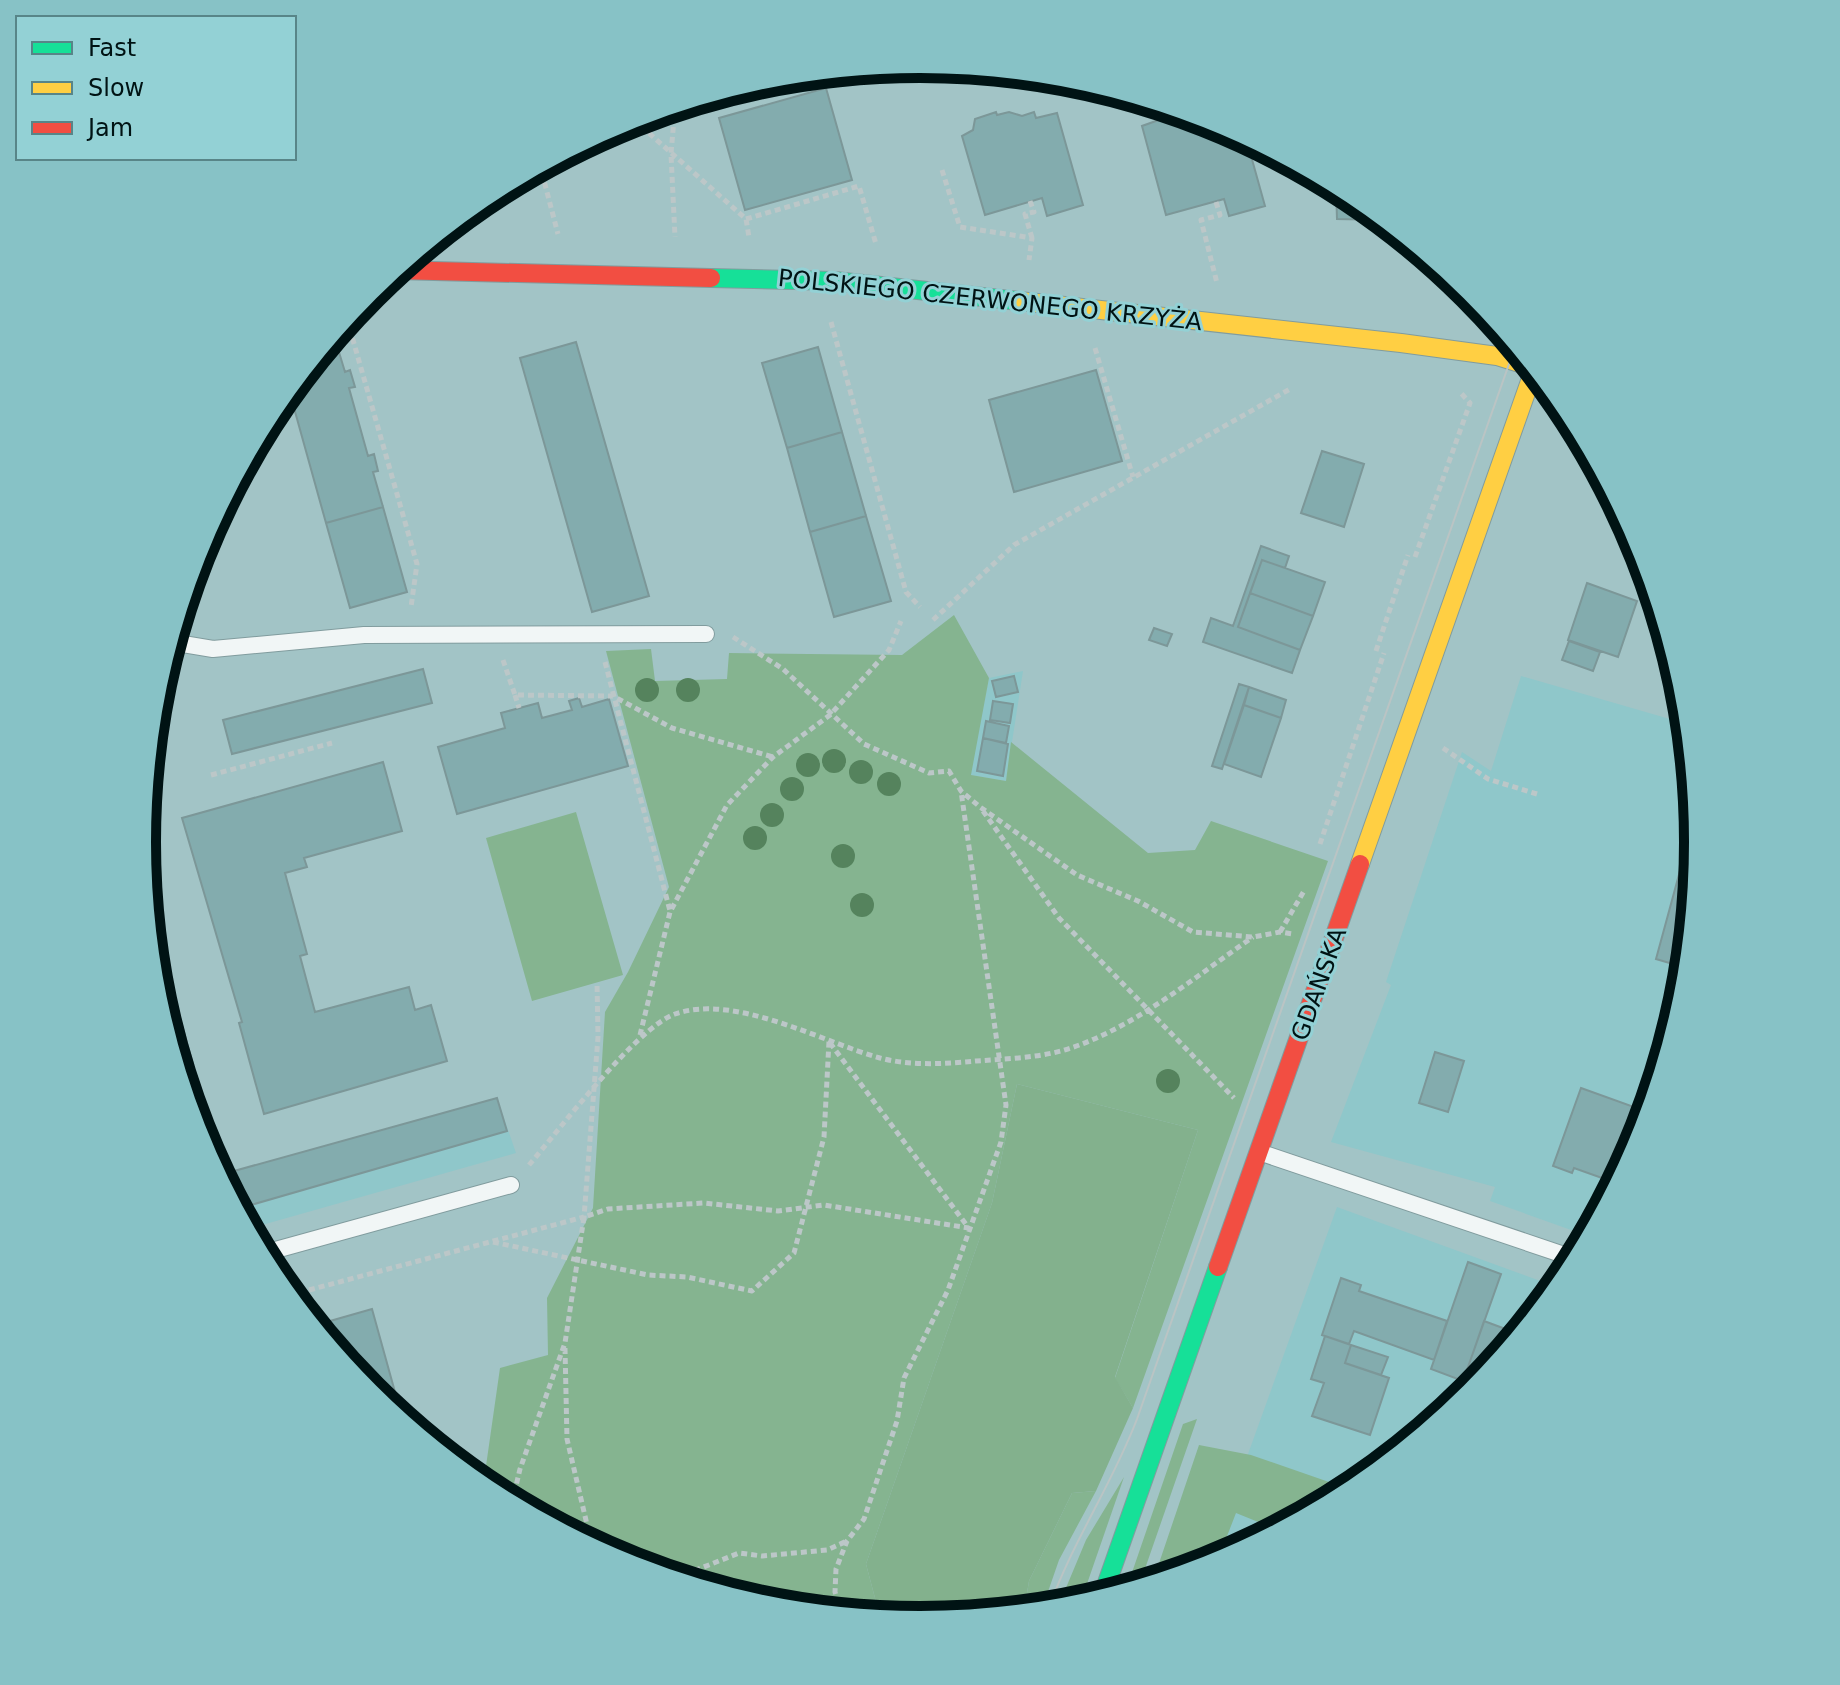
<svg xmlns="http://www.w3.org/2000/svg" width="1840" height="1685" viewBox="0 0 1840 1685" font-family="'DejaVu Sans',sans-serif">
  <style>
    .built { fill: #8fc7ca }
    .green { fill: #85b490 }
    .forest { fill: #83b18d }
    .building { fill: #83acae; stroke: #7c9798; stroke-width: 2 }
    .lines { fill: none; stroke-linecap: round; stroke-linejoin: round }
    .lane-casing { stroke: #819c9e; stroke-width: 18 }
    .fast-casing { stroke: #819c9e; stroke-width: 20 }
    .slow-casing { stroke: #819c9e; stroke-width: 20 }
    .jam-casing { stroke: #819c9e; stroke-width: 20 }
    .path { stroke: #bcc7c8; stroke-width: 5; stroke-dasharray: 6 4; stroke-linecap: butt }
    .lane { stroke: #f1f6f6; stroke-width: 16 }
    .fast { stroke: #16e098; stroke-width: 18 }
    .slow { stroke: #ffcf43; stroke-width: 18 }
    .jam { stroke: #f24e42; stroke-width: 18 }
    .tram { stroke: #bac4c4; stroke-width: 2 }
    .tree { fill: #55835d }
    .labels { text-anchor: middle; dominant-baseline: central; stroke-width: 6; stroke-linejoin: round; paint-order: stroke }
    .street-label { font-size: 24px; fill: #001314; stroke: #93d1d5 }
    .rim { fill: none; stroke: #001314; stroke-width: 10 }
  </style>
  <rect width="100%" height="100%" fill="#a2c4c6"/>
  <path class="built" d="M 1023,671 L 1006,781 L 970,775 L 989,678 Z
    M 1521,676 L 1687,724 L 1698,843 L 1683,995 L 1639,1141 L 1588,1236 L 1490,1201 L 1495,1187 L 1331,1142 L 1391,985 L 1386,982 L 1462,752 L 1491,771 Z
    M 147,903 L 225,1173 L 497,1098 L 516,1153 L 248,1229 L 201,1140 L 156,994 Z
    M 1337,1207 L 1557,1287 L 1470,1393 L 1352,1490 L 1208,1565 Z"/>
  <path class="green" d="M 954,615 L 989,678 L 971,775 L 1006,781 L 1011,742 L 1148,853 L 1195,850 L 1211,821 L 1328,861 L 1133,1408 L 1115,1378 L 1198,1130 L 1017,1084 L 992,1203 L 866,1564 L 880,1617 L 768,1606 L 622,1562 L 483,1487 L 500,1368 L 548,1355 L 547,1298 L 593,1208 L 605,1012 L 628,972 L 669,887 L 606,651 L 651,649 L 655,681 L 727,679 L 729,653 L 902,655 Z
    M 576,812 L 623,975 L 532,1001 L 486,838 Z
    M 1197,1419 L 1139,1586 L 1126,1590 L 1183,1424 Z
    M 1199,1445 L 1251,1455 L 1352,1490 L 1278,1530 L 1236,1513 L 1217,1562 L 1153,1581 Z
    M 1124,1477 L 1080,1604 L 1058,1607 L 1086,1540 Z
    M 1096,1491 L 1059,1560 L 1042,1609 L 1024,1611 L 1029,1581 L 1072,1493 Z"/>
  <path class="forest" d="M 1017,1084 L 1198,1130 L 1115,1377 L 1133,1408 L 1096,1491 L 1072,1493 L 1029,1581 L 1024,1611 L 920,1621 L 880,1617 L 866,1564 L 992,1203 Z"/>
  <path class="building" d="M 826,88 L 852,180 L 745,210 L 719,118 Z
    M 996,112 L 997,115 L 1009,112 L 1022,116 L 1034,112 L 1036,118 L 1057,113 L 1083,205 L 1047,216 L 1042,198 L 985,215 L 962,136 L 973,130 L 975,119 Z
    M 1181,112 L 1218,123 L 1246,138 L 1265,206 L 1229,216 L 1224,199 L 1166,215 L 1142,126 Z
    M 1336,186 L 1353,195 L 1382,220 L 1337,219 Z
    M 335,339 L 345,372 L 350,370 L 355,387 L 349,388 L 368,456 L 374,454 L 378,471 L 373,472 L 383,507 L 326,523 L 289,390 L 330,340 Z
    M 576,342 L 649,596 L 592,612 L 520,358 Z
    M 818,347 L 842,432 L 787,448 L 762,363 Z
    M 1096,370 L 1122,461 L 1014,492 L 989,400 Z
    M 842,432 L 866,516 L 810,532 L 787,448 Z
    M 1322,451 L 1364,464 L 1344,527 L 1301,513 Z
    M 383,507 L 407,592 L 350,608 L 326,523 Z
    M 866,516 L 891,601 L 834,617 L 810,532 Z
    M 1261,546 L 1289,556 L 1285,568 L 1262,560 L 1238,627 L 1300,650 L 1292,673 L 1203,642 L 1211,618 L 1233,626 Z
    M 1262,560 L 1325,582 L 1313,616 L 1250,593 Z
    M 1587,583 L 1637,601 L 1618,657 L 1568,640 Z
    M 1250,593 L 1313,616 L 1300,650 L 1238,627 Z
    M 1154,628 L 1172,634 L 1167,646 L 1149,640 Z
    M 1569,641 L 1600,652 L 1593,671 L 1562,660 Z
    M 423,669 L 432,703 L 232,754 L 223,720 Z
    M 1014,676 L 1018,692 L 996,697 L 992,681 Z
    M 1239,684 L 1249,687 L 1222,769 L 1212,766 Z
    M 1249,687 L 1286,700 L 1281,718 L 1244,705 Z
    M 579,698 L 582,707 L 609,699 L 628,766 L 457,814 L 438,747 L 505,728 L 501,713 L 538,703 L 542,718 L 572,710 L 569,701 Z
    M 993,701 L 1013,704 L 1010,723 L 990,720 Z
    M 1244,705 L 1281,718 L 1261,777 L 1224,764 Z
    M 986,721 L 1009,726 L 1006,743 L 983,738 Z
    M 983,738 L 1008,744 L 1003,776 L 977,771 Z
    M 383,762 L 402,831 L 304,858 L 307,867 L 285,873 L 307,954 L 300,956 L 315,1012 L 409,987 L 415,1010 L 431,1005 L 447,1061 L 264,1114 L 239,1023 L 242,1022 L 182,818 Z
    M 1696,812 L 1698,843 L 1683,967 L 1656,959 Z
    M 148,904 L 176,1004 L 161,1008 L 156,994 Z
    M 176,1004 L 193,1064 L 179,1068 L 161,1008 Z
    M 1435,1052 L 1464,1061 L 1448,1112 L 1419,1103 Z
    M 1658,1062 L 1663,1063 L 1650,1104 L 1646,1103 Z
    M 1581,1088 L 1648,1112 L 1639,1141 L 1616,1183 L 1574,1168 L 1572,1173 L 1553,1166 Z
    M 497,1098 L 507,1131 L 244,1207 L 234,1171 Z
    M 1468,1262 L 1501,1274 L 1463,1381 L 1431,1369 Z
    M 1341,1278 L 1361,1285 L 1359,1291 L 1447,1321 L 1434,1360 L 1354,1331 L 1349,1344 L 1322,1335 Z
    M 372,1309 L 403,1421 L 369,1393 L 317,1329 L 316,1325 Z
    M 1484,1321 L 1519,1334 L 1482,1378 L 1466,1373 Z
    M 1325,1336 L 1351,1345 L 1345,1363 L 1389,1378 L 1370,1435 L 1312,1416 L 1324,1383 L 1311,1379 Z
    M 1351,1345 L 1388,1357 L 1381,1375 L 1345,1363 Z
    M 1466,1373 L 1482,1378 L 1455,1406 L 1463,1381 Z"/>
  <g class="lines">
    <g class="lane-casing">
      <path id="lane" d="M 171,642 L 213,649 L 364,635 L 706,634
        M 1259,1152 L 1576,1259
        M 261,1254 L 511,1185"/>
    </g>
    <g class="fast-casing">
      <path id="fast" d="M 711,278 L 835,281 L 1019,301
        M 1102,1597 L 1218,1267"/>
    </g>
    <g class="slow-casing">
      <path id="slow" d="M 1019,301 L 1401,343 L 1497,356 L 1532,367
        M 1360,864 L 1534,370"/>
    </g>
    <g class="jam-casing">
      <path id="jam" d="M 396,270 L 711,278
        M 1218,1267 L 1360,864"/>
    </g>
    <path class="path" d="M 675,107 L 671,154 L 675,237
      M 634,120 L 746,219 L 749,237
      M 942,170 L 960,227 L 1032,238 L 1029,260
      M 542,173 L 558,234
      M 512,182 L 542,173 L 543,165
      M 1030,201 L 1034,212 L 1025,214 L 1032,238
      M 1216,202 L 1220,215 L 1201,220 L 1217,283
      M 746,219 L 859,186 L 876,244
      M 347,319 L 417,564 L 411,607
      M 831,322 L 906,592 L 920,607
      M 1095,348 L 1133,477
      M 1415,557 L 1470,403 L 1460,392
      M 185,598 L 187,608
      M 933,620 L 1014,545 L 1290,389
      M 733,637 L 783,669 L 864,744 L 929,773 L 949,771 L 961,791 L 980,807 L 1077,875 L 1138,901 L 1193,932 L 1253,937 L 1280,932 L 1293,934
      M 1376,651 L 1408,555
      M 503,660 L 515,695 L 613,696 L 672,728 L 773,757
      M 605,662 L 670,911
      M 515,695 L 519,708
      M 1443,748 L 1488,779 L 1537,794
      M 211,775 L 332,743
      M 983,811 L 1059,918 L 1234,1098
      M 1320,844 L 1384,653
      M 1280,932 L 1304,891
      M 640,1035 L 670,912 L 727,805 L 773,757 L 830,715 L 889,650 L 901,621
      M 830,1043 L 968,1227
      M 529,1165 C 560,1129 636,1028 675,1014 C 735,993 822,1042 880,1058 C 910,1066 946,1064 976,1061 C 1004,1059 1034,1058 1061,1051 C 1131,1031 1193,978 1253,937
      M 493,1242 L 648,1275 L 687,1277 L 752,1291 L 794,1253 L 824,1137 L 829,1041
      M 309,1290 L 584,1217 L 598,1037 L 597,982
      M 565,1348 L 567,1439 L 592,1546
      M 512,1503 L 520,1469 L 565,1343 L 584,1217 L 608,1209 L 704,1203 L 778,1211 L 824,1205 L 969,1228
      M 676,1578 L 739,1553 L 762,1556 L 827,1550 L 847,1541
      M 842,1613 L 835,1592 L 836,1569 L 847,1541 L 864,1519 L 897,1421 L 904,1378 L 948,1290 L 1001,1142 L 1006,1105 L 961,791"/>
    <use href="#lane" class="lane"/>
    <use href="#fast" class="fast"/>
    <use href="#slow" class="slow"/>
    <use href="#jam" class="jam"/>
    <path class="tram" d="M 1049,1608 C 1072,1542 1112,1485 1137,1419 L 1515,347"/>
  </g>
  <g class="tree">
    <circle cx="647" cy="690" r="12"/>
    <circle cx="688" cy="690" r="12"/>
    <circle cx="834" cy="761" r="12"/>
    <circle cx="808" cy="765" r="12"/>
    <circle cx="861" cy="772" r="12"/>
    <circle cx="889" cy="784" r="12"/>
    <circle cx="792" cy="789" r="12"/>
    <circle cx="772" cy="815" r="12"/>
    <circle cx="755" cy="838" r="12"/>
    <circle cx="843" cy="856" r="12"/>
    <circle cx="862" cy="905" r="12"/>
    <circle cx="1168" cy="1081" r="12"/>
  </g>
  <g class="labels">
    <g class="street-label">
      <text transform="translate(990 300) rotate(6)">POLSKIEGO CZERWONEGO KRZYŻA</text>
      <text transform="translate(1319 984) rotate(-70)">GDAŃSKA</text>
    </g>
  </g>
  <path d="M0 0H1840V1685H0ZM156 842a764 764 0 1 1 1528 0a764 764 0 1 1-1528 0Z" fill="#87c2c6" fill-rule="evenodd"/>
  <path class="rim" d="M156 842a764 764 0 1 1 1528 0a764 764 0 1 1-1528 0Z"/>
  <rect x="16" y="16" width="280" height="144" fill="#93d1d5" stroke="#588588" stroke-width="2"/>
  <rect x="32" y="42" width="40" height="12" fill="#16e098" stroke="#588588" stroke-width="2"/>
  <text x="88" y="56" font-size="24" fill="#001314">Fast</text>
  <rect x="32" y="82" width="40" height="12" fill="#ffcf43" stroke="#588588" stroke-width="2"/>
  <text x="88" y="96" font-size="24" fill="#001314">Slow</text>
  <rect x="32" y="122" width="40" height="12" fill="#f24e42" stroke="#588588" stroke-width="2"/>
  <text x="88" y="136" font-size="24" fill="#001314">Jam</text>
</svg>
